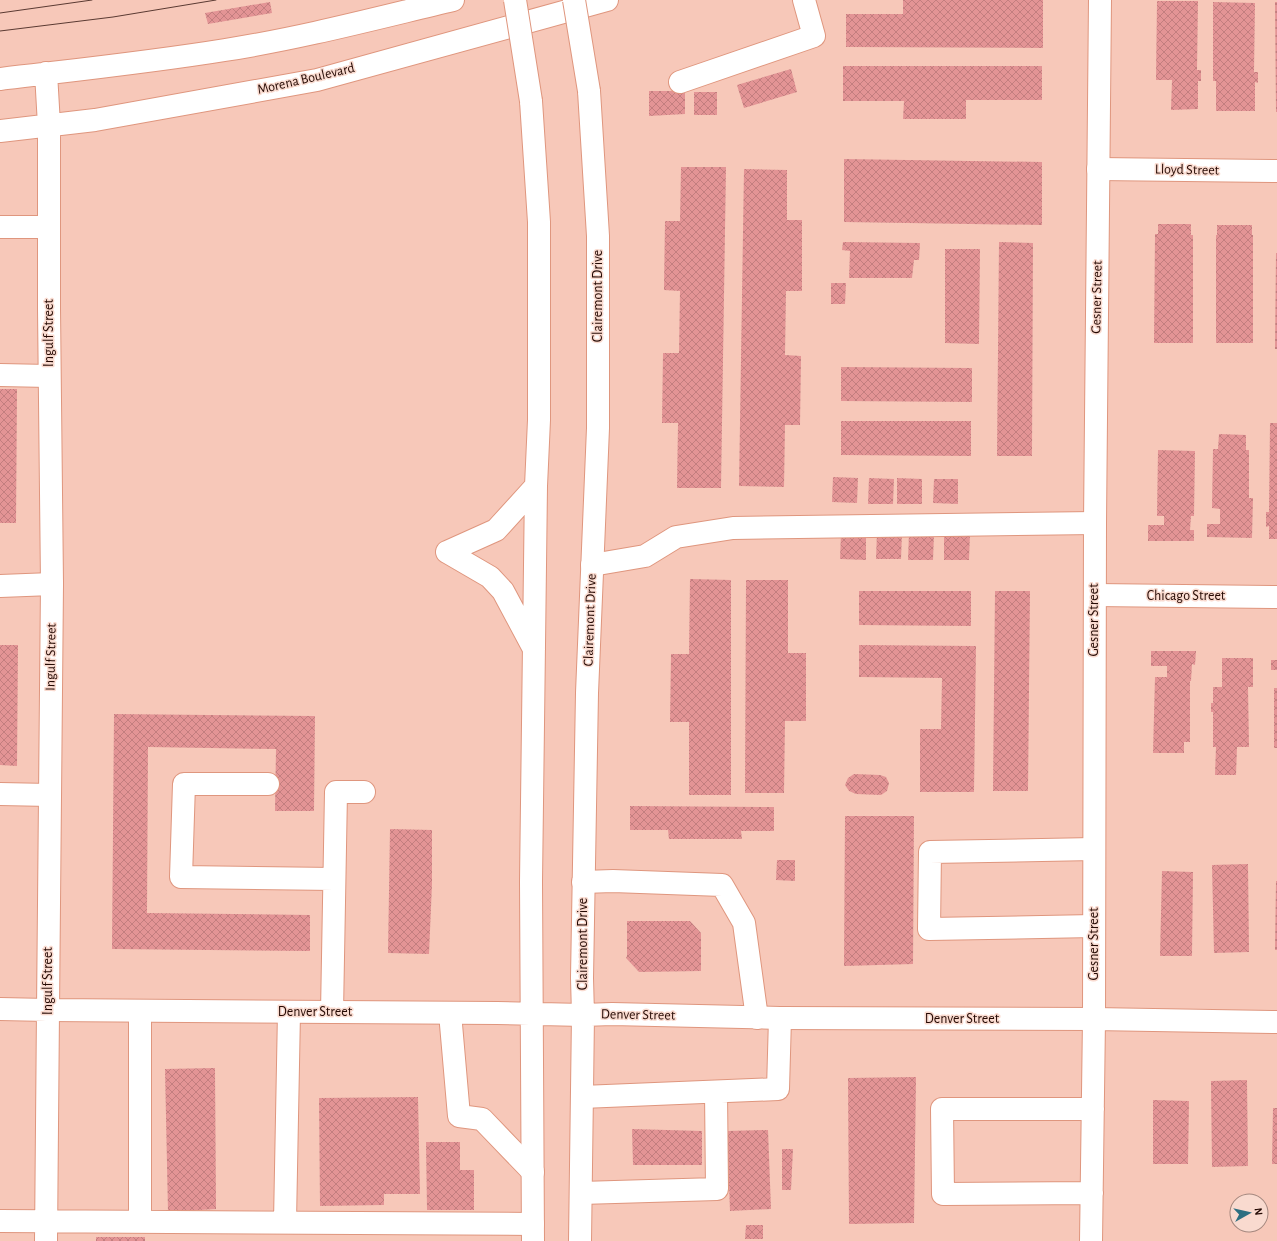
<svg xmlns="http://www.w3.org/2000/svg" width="1277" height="1241" viewBox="0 0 1277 1241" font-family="'Alegreya Sans',sans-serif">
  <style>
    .building { fill: url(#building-cross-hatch) }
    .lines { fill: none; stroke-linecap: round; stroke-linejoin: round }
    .minor-casing { stroke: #df967e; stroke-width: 24 }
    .major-casing { stroke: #df967e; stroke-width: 24 }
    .minor { stroke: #fff; stroke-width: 22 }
    .major { stroke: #fff; stroke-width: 22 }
    .tram { stroke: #5a3a32; stroke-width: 1 }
    .major-bridge-casing { stroke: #df967e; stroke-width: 24; stroke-linecap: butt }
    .major-bridge { stroke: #fff; stroke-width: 22 }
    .labels { text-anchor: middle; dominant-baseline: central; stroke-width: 3; stroke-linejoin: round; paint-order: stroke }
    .street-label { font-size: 14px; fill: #250a04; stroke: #f9dacf }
  </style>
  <defs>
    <pattern id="building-cross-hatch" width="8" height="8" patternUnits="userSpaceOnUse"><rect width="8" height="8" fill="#e39495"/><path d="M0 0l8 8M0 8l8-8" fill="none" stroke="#c37e7f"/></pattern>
  </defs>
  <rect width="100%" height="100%" fill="#f7c8b9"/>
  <path class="building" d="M 903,0 L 1043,0 L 1043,48 L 846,47 L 846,14 L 903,14 Z
    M 1157,1 L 1198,1 L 1197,70 L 1201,70 L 1201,81 L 1198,81 L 1198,109 L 1171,110 L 1172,80 L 1156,80 Z
    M 270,2 L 272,13 L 208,24 L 205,13 Z
    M 1213,2 L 1255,3 L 1254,72 L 1258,72 L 1258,83 L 1255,82 L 1255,111 L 1216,111 L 1216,81 L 1213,81 Z
    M 1275,2 L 1277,2 L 1277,112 L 1276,112 Z
    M 843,66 L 1042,66 L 1042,100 L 966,100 L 966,119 L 903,119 L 904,101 L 843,101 Z
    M 791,69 L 797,92 L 744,108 L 737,85 Z
    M 649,91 L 685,91 L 685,114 L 649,116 Z
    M 694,92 L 717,92 L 717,115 L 694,115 Z
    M 844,159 L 1042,162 L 1042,225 L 844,222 Z
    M 681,167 L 726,167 L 721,488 L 677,488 L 678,423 L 662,423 L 663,353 L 679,353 L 680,291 L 664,290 L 665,221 L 680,221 Z
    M 744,169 L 787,170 L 787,220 L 802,220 L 802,291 L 786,291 L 785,355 L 801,356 L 800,425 L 785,425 L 784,487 L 739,486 Z
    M 1158,224 L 1191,224 L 1191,235 L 1193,235 L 1193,343 L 1154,343 L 1155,234 L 1158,234 Z
    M 1217,225 L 1252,225 L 1252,235 L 1253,235 L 1253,343 L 1216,343 L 1216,235 L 1217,235 Z
    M 843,242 L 920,243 L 919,260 L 914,260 L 912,278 L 849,278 L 850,251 L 842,250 Z
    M 999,242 L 1033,243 L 1032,456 L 997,456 Z
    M 945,249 L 980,249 L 979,344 L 945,343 Z
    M 1276,253 L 1277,253 L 1277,349 L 1275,349 Z
    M 831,283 L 846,283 L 845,304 L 831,304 Z
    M 841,367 L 972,368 L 972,402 L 841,401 Z
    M 0,389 L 17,389 L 16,523 L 0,523 Z
    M 841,421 L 971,421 L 971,456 L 841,455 Z
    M 1270,423 L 1277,423 L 1277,539 L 1269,539 L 1269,526 L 1266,527 L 1266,512 L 1269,512 Z
    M 1219,434 L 1246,435 L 1246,450 L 1249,450 L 1249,498 L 1253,498 L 1252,538 L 1207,537 L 1207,524 L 1220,524 L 1220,509 L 1212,508 L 1213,449 L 1218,449 Z
    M 1158,450 L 1195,451 L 1194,516 L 1191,516 L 1190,530 L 1194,530 L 1194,541 L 1148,541 L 1148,525 L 1164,525 L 1164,516 L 1157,516 Z
    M 833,477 L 858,478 L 857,503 L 832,502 Z
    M 869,478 L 894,479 L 893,504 L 868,504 Z
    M 897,478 L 922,479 L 922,504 L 897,504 Z
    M 934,479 L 958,479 L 958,504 L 933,503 Z
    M 877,532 L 902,533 L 901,559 L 876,559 Z
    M 841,533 L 866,533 L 866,560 L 840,559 Z
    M 909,533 L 934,534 L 933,560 L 908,560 Z
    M 944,533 L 970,534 L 969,560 L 944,560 Z
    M 690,579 L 731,580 L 731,795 L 689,795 L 689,722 L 670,722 L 671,654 L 689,654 Z
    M 746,580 L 788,580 L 788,653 L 806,653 L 806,721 L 785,721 L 784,793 L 745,793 Z
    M 859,591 L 971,591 L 971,626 L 859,625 Z
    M 995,591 L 1030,591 L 1028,791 L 993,791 Z
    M 0,645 L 18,645 L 17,766 L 0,765 Z
    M 859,645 L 976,646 L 974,792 L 920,792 L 920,729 L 941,729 L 942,678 L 859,677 Z
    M 1151,651 L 1196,651 L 1195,665 L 1192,664 L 1191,681 L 1190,681 L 1190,742 L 1184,742 L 1184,753 L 1153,753 L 1155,677 L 1167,677 L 1167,666 L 1151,666 Z
    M 1222,658 L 1253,658 L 1253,687 L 1248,687 L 1249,747 L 1237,747 L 1236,775 L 1215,775 L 1216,747 L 1213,747 L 1213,712 L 1211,712 L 1211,703 L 1213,703 L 1213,687 L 1222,687 Z
    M 1271,660 L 1277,660 L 1277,670 L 1271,670 Z
    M 1274,688 L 1277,688 L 1277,748 L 1274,748 Z
    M 114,714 L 315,716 L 314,811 L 275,811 L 276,749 L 148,747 L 147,913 L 310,915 L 310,951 L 112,949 Z
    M 854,774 L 880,775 L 886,777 L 889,783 L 887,791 L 881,795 L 856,794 L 849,791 L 845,785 L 848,778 Z
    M 630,806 L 774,807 L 774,831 L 741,831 L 742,839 L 669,839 L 668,830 L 630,830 Z
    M 845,816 L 914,816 L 913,964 L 844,966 Z
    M 390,829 L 432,830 L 432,884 L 429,954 L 388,953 Z
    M 777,860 L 795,860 L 795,881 L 776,880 Z
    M 1248,864 L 1249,952 L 1214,953 L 1212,865 Z
    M 1162,871 L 1193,872 L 1192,956 L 1160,956 Z
    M 1276,881 L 1277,881 L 1277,950 L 1275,950 Z
    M 627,921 L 690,921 L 701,933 L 701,971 L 639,972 L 626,958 L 627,956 Z
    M 215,1068 L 216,1209 L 168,1212 L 165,1069 Z
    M 916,1077 L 914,1223 L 849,1224 L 848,1078 Z
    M 1247,1080 L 1248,1166 L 1212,1167 L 1211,1081 Z
    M 418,1097 L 420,1194 L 384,1194 L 384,1205 L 320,1206 L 319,1098 Z
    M 1153,1100 L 1189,1101 L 1188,1164 L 1153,1164 Z
    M 1273,1108 L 1277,1108 L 1277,1164 L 1272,1164 Z
    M 632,1129 L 702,1131 L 702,1165 L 633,1165 Z
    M 768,1130 L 771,1209 L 730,1211 L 727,1131 Z
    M 426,1142 L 460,1142 L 460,1170 L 474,1170 L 474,1210 L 427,1210 Z
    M 782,1149 L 793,1149 L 791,1190 L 782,1190 Z
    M 746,1225 L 763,1225 L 763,1239 L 745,1239 Z
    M 96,1237 L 145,1237 L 145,1241 L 96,1241 Z"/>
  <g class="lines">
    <g class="minor-casing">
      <path id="minor" d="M 680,82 L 814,36 L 804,0
        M 1098,169 L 1277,171
        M 0,227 L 49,227
        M 0,375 L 49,376
        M 592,565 L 645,556 L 676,537 L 733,528 L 1095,523
        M 0,586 L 52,584
        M 1095,595 L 1277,597
        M 268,784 L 184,784 L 181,877 L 334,879
        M 0,794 L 50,795
        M 1094,849 L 930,852 L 929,929 L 1094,926
        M 583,882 L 613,881 L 722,885 L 744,923 L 757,1018
        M 0,1009 L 48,1010 L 46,1241
        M 140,1011 L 140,1222
        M 332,1012 L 336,792 L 364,792
        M 450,1013 L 459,1116 L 482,1119 L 533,1172
        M 582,1097 L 778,1089 L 780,1018
        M 581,1193 L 717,1189 L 716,1092
        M 1092,1193 L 943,1194 L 942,1109 L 1093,1109
        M 0,1221 L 533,1224
        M 285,1222 L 289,1012
        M 1091,1241 L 1094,1019 L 1277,1022"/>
    </g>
    <g class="major-casing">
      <path id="major" d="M 46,73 L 49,125 L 49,309 L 52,584 L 48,1010 L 497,1013 L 583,1015 L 612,1014 L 780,1018 L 1094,1019 L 1095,523 L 1100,0
        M 0,79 C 75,70 151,62 225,50 C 302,38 377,18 453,0
        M 531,101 L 539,222 L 539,420 L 536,486 L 531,882 L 533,1241
        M 0,131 L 95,120 L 317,80 L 607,0
        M 447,552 L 490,577 L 503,591 L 534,649
        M 447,552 L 496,530 L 536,486
        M 580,1241 L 583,1015 L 582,978 L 587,693 L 598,428 L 598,236 L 589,91"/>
    </g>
    <use href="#minor" class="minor"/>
    <use href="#major" class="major"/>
    <path class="tram" d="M 0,13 L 92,0
      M 0,31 L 113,17 L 216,0"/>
    <g class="major-bridge-casing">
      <path id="major-bridge" d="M 515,0 L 531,101
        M 574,0 L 589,91"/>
    </g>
    <use href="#major-bridge" class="major-bridge"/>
  </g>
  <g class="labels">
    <g class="street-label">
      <text transform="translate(306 79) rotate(-13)">Morena Boulevard</text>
      <text transform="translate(1187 170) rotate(1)">Lloyd Street</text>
      <text transform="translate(598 296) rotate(-90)">Clairemont Drive</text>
      <text transform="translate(1097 297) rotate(-89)">Gesner Street</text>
      <text transform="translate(49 333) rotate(-90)">Ingulf Street</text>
      <text x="1186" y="596">Chicago Street</text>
      <text transform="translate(590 620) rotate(-88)">Clairemont Drive</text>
      <text transform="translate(1094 620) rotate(-90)">Gesner Street</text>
      <text transform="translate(51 657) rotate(-89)">Ingulf Street</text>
      <text transform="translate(583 944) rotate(-90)">Clairemont Drive</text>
      <text transform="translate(1094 944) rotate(-90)">Gesner Street</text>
      <text transform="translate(48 981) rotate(-90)">Ingulf Street</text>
      <text x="315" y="1012">Denver Street</text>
      <text transform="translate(638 1015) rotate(1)">Denver Street</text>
      <text x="962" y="1019">Denver Street</text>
    </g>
  </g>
  <g transform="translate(1249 1213) rotate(82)"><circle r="19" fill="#f9dacf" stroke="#a4877e"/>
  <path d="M0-3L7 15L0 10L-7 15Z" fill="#2d6f81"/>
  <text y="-6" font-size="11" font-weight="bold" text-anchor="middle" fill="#250a04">N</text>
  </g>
</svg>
